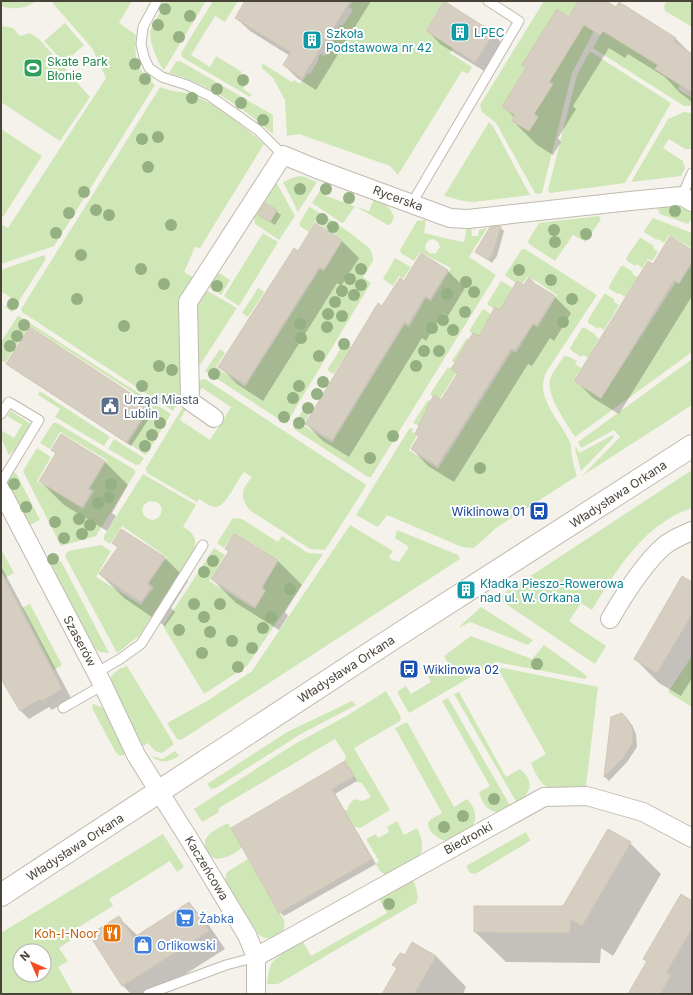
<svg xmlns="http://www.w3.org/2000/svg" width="693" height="995" viewBox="0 0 693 995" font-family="Inter,sans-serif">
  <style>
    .green { fill: #cfe7b6; fill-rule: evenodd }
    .shadow { fill: #0003 }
    .building { fill: #d6cfc1; stroke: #d1c7b4 }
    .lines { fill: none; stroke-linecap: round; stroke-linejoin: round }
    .service-casing { stroke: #c0baae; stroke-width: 11 }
    .minor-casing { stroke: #c0baae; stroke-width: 20 }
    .tertiary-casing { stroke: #c0baae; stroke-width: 24 }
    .service { stroke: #fff; stroke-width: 9 }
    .minor { stroke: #fff; stroke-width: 18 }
    .tertiary { stroke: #fff; stroke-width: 22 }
    .tree { fill: #95b082 }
    .labels { text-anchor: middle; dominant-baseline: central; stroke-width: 4; stroke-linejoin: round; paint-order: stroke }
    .culture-label { font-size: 12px; fill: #0d838f; stroke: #fff; text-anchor: start }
    .leisure-label { font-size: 12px; fill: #27864d; stroke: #fff; text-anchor: start }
    .street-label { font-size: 12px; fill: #494339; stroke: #fff }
    .service-label { font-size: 12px; fill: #4e5e75; stroke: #fff; text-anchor: start }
    .transit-label { font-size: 12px; fill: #164399; stroke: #fff; text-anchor: end }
    .shop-label { font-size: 12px; fill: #366cbe; stroke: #fff; text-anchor: start }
    .food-label { font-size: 12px; fill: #c56008; stroke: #fff; text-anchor: end }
  </style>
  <rect width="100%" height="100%" fill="#f5f2eb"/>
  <path class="green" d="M 1,1 L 36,1 C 25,9 15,10 1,6 Z
    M 51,1 L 132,1 L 119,23 L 136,35 C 134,59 136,69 155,85 L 54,246 L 1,264 L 1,224 L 8,228 L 106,78 L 92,48 Z
    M 167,1 L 206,1 L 164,70 C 158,64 147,37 151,29 C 155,19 162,10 167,1 Z
    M 213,1 L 238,1 L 225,22 L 215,16 L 191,55 L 210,67 L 216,56 L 242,72 L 240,75 L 248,80 L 243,89 L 252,95 L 250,97 L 182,57 L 181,53 Z
    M 353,1 L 444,1 L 425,31 L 453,48 L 450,53 L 472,67 L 468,74 L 462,71 L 398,175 L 390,166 L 299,134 L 287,136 L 285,100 L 273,78 L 262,68 L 262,63 L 292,82 L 294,80 L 300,84 L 308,73 L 310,74 L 319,59 L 318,58 L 320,54 L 325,56 L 334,41 L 331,39 L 340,25 L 343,25 L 353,10 L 349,7 Z
    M 544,1 L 578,1 L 569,17 L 557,9 L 526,68 L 515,115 L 512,120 L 529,131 L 538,117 L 534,114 L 553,84 L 549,82 L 584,25 L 594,31 L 572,73 L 542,193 L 538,194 L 535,193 L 496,123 L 482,112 L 480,105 Z
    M 667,1 L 692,1 L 692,27 L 665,11 L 664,6 Z
    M 65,23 L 84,45 L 64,63 L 44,41 Z
    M 3,26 L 13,28 L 20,36 L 30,33 L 40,40 L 90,97 L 60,141 L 1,102 L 1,27 Z
    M 603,31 L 658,65 L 655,69 L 680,85 L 678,89 L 692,98 L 692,106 L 684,106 L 593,48 L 600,35 Z
    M 591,52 L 671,103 L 625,183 L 550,193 L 548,190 L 577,75 L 589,53 Z
    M 180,61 L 273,115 L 273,134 C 242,107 209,84 169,73 L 176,62 Z
    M 160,87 C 171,92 182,91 193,95 C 220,106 242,125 264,144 L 200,248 L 195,247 L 184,272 L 196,279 L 186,389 L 173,411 L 22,312 L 21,309 Z
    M 684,112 L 692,113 L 692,149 L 685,149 L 669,139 L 663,148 L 683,161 L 685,168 L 681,176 L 631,182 L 668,119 Z
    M 489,122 L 493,126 L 530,195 L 474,202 L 463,201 L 444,196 Z
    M 1,129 L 42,156 L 3,217 L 1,216 Z
    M 302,176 L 317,182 L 298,212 L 283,182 L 295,177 Z
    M 326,181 L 331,183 L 326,196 L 343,202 L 349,190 L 355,192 L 351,205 L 369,211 L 374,199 C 384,203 391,206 394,218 L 390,225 L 388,225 L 355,206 L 344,222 L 342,223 L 312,203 Z
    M 276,182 L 295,216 L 279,240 L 255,224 L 254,217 L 272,186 Z
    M 663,203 L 674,205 L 692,211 L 692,218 L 688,224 L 660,214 L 658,209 Z
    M 309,207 L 312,208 L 349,232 L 369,248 L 372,253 L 373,261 L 363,277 L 371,283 L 286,424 L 205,371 L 220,349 L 225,353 L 216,367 L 245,387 L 320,269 L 324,271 L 343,240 L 315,221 L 309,232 L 300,226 L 300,222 Z
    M 599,216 L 601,219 L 586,242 L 573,235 L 555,261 L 529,244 L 528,241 L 539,223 Z
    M 653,218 L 692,233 L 692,248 L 669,235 L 664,243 L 658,239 L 657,240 L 645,233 L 644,231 Z
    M 426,220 L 424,233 L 444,238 L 464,242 L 467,226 L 471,226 L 472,236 L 478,236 L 479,230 L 487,228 L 469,257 L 496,275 L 371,477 L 368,477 L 294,429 L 293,426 L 306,405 L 312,409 L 303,425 L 332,443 L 405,324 L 409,327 L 426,298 L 431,301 L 451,268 L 420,252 L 414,261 L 401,253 L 400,250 L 417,221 ZM 433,239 L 438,242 L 440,247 L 436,253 C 430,255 426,252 425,245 L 429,240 Z
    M 263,233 L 278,242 L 239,306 L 224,296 Z
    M 641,238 L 654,246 L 653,248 L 658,252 L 652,261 L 648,259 L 642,268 L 637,264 L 635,266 L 627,261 L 626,258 L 639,239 Z
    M 522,249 L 525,249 L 597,295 L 547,371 C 533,396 560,420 570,442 C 572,447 571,452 572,457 C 573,464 575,470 577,476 L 496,528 L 474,548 L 462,547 L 387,515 L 378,527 L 356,515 L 409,429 L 411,428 L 413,430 L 412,432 L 417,435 L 409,450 L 438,469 L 512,351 L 516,353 L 533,325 L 538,327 L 557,295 L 528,276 L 522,284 L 518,281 L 516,283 L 505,275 Z
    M 44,255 L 46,259 L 12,312 L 5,307 L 11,298 L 1,291 L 1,270 Z
    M 395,258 L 411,267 L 403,279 L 399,276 L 393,286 L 383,279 Z
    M 692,264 L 692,352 L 575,437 C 567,424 546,395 550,380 C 552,372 560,363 564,356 L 567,356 L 577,361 L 575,364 L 581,368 L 573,381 L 601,399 L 676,282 L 679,284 Z
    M 621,266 L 624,266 L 633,272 L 632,274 L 638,277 L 625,297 L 619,293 L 618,294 L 609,289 L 609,286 Z
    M 215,273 L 221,274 L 230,280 L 221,295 L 206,285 Z
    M 501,281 L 513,288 L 501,311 L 494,309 L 487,304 Z
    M 258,288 L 264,292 L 248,317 L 242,313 Z
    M 204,289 L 237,308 L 198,368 L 193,365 L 194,305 Z
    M 604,294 L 606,294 L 615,300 L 614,302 L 619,305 L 604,330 L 599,327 L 598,329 L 588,323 L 588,320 Z
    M 483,309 L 491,314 L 479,337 L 474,333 L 473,334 L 469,331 Z
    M 19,316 L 171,414 L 146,455 L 128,443 L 152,405 L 30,326 L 5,363 L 1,360 L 1,342 L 17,317 Z
    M 582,328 L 585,328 L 595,334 L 595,336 L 599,338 L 588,358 L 583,355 L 581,357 L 571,350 L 570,348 Z
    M 467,338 L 469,340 L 455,363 L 452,361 L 453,359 Z
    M 344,343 L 351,347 L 334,374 L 327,370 Z
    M 692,359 L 692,405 L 582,476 L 620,437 L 614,430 L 581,448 L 578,442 Z
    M 448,367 L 457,372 L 440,399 L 434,395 L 433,397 L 430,394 Z
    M 205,379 L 365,484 L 366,486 L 325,550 L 310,549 L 251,511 C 239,498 241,490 252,477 L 244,472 C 238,479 226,505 217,507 C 211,508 204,502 199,499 L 197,502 L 147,473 L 146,468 L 184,405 L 187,407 L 180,420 L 210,440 L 231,407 L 202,388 L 196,397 L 194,389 L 200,380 Z
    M 40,391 L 110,437 L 104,446 L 55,417 L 60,409 L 38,395 Z
    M 428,400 L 430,402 L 423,428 L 413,423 Z
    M 11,411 L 31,424 L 18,447 L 9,455 L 1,438 L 1,430 L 14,438 L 22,425 L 7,416 Z
    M 53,423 L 57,423 L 135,470 L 135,473 L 96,536 L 61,546 L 23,471 L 37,448 L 51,457 L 37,481 L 83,509 L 94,491 L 90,488 L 107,460 L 60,432 L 50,449 L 40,443 Z
    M 613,435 L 614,437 L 581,471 L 575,449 L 576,447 L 579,453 Z
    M 114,439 L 144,458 L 140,464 L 136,465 L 108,449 Z
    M 692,470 L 692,508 C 645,523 616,570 592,610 L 581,603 L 569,621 L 606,646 L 595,664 L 497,598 Z
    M 12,472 L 16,473 L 40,520 L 28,526 L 9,488 L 9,478 Z
    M 143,474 L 196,505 L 183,527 C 193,532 197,538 195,549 L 139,636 L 117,653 L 65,556 L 68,551 L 101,545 L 111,551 L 96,577 L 141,605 L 154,587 L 149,583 L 167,557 L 122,526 L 110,544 L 104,540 L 104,536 ZM 150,501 C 157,501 164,505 161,513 C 155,530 130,510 150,501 Z
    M 233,518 L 242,519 L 278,542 L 282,536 L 308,553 L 323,554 L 247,666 L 204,694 L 163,626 L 214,548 L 225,555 L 209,581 L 255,609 L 266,590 L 263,587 L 279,560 L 234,532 L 224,548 L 217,543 Z
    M 350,525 L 393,551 L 389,557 L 392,560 L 399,562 L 409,547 L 395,538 L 397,530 L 458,555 L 460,559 L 181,740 L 177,739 L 167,723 L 207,701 L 252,671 Z
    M 1,549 L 14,573 L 5,578 L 1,569 Z
    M 61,561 L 109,653 L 100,652 L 92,646 L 52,566 Z
    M 30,604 L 62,665 L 54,670 L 22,608 Z
    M 481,607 L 531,639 L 533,640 L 528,645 L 470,622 L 461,627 L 460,626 Z
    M 471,636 L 532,659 L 544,645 L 587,676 L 585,679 L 496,662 L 409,713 L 397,692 L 406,686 L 411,694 L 431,682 L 428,676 L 448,663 L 444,656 Z
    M 692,656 L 692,707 L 668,692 Z
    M 127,666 L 173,742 L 173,745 L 162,753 L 155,751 L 148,743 L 143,746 L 110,685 C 109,674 118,669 127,666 Z
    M 503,668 L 598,687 L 586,786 L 552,789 C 540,786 536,774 531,763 L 546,754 L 498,669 Z
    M 386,691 L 401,717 L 400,721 L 354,748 L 390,810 L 360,828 L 355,827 L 345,811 L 348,809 L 348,806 L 354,799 L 362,801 L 371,797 L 362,783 L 357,782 L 344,762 L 346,756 L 335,739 L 219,808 L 218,813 L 202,822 L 194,809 L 293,745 L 348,715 Z
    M 459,692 L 506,777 L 520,769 C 535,781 531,794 517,803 L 454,694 Z
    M 448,698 L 511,807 C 507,808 503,812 499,812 C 488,813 481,801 479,792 L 490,786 L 442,701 Z
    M 352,701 L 356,705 L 301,734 L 216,788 L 211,789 L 207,784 L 287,732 Z
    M 93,704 L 106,709 L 122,739 L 126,754 L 120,756 L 116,753 L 92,708 Z
    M 407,722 L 454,807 L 467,799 C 474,806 479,818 472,827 C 469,830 463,832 459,835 C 455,837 451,840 448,841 C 440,842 424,829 429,821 C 432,818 439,815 442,813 L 395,728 Z
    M 175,751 L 179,756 C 169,762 161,764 151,756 L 163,759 Z
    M 397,821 L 404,835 L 417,828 C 422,837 424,847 420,857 L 389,875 L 385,875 L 379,870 L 376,864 L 379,861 L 366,839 L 376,834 L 378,838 L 389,832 L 387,827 Z
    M 228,823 L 242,847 C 237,853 222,861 214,858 C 207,855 202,842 207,837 C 211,831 221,827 228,823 Z
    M 526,832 L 530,840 L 530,841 L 475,874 L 470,873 L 466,866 Z
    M 163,834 L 184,867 L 177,872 L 170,861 L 109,899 L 113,906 L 69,933 L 73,939 L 59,948 L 68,961 L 58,967 L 73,993 L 71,994 L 1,994 L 1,933 ZM 20,951 L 44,951 L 44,975 L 20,975 Z
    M 248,859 L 284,920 C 288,935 270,943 259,935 L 225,880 L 227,872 Z
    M 413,880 C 416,888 420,896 416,903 L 278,984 L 267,984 C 268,978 268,971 271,965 C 275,956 295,947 303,942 L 311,956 L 387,913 L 379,899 Z"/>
  <path class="shadow" d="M 247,1 L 371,1 L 316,90 L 297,78 L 284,65 L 290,56 L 250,31 L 236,18 Z
    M 580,1 L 604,1 L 616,9 L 619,4 L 676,39 L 692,55 L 692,102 L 680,93 L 665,77 L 628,54 L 625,58 L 609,48 L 573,106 L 576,109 L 558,138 L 561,142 L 553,155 L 537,145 L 513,121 L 515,118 L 504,107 L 569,18 Z
    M 427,30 L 493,34 L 506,47 L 489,74 L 440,44 Z
    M 266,204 L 281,215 L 275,225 L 260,215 Z
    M 316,224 L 342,241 L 359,258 L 341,286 L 337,283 L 263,401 L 237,384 L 220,367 L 298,252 Z
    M 500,227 L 504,231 L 497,256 L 492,263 L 477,252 Z
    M 692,251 L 692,296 L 619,414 L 593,398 L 576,381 L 653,265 Z
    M 447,270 L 465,288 L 448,316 L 443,313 L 426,341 L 422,338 L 349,457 L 323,441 L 306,424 L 382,307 L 404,282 Z
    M 534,284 L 555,297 L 571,313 L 554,341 L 550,338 L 532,366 L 528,364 L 454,482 L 428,466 L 412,449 L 419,437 L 416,434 L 441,401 L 458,374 L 453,369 L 501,312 L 524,287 Z
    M 30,329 L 150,407 L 154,411 L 131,446 L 12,368 L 8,364 Z
    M 52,450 L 104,461 L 128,485 L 112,513 L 116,516 L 107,531 L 64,505 L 40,481 L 56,454 Z
    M 235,534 L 278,561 L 302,585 L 285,612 L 288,616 L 279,630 L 236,603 L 212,579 L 229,552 L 226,549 Z
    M 113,543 L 164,557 L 188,581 L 171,608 L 175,612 L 165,626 L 124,598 L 100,574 L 118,548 Z
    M 1,566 L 70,696 L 71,698 L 52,710 L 49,707 L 29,719 L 20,710 L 1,677 Z
    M 692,583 L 692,678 L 681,696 L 659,683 L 635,659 Z
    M 612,718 L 626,718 L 632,725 L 636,734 L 637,747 L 627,762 L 609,781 L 605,777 Z
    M 345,763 L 349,767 L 357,781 L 335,794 L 376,864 L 284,916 L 280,912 L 232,828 Z
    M 630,843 L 661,874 L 613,956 L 601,948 L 600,963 L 506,962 L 475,932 L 563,907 Z
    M 692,902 L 692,994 L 630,994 Z
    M 189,903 L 206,921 L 225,949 L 154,994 L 131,994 L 123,986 L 93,939 L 101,935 L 119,918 L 138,936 Z
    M 413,943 L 436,956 L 466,987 L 463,994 L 383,994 L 397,969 L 393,965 L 405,957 Z"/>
  <path class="building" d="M 245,1 L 350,1 L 302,78 L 283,65 L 291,52 L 235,18 Z
    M 444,1 L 494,33 L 475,62 L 426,31 Z
    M 578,1 L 606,1 L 616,7 L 619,2 L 676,38 L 674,42 L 692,54 L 692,92 L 655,69 L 658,65 L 603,31 L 600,35 L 584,25 L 549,82 L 553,84 L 534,114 L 538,117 L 529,131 L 512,121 L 515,115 L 502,107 L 526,68 L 522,65 L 557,9 L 569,17 Z
    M 265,203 L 277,210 L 270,222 L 258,215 Z
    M 315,223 L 342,240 L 324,269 L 319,267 L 245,384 L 218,367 L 294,248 L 298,251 Z
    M 501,226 L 493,252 L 488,260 L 475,252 L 490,227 Z
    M 670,236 L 692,250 L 692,261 L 679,283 L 674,280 L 601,398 L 574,381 L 648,261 L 653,264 Z
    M 421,253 L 448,270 L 430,299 L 425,296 L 408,324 L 404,322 L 332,440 L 305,424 L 378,303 L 382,306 L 400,278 L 404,281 Z
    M 529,277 L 534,283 L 555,296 L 537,325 L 533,323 L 515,350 L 511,348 L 437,466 L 411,449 L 419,436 L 415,434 L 430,402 L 434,395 L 441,400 L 458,373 L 451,369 L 473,333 L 479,336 L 495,307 L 500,310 L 517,281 L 524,285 Z
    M 30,327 L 150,406 L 126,442 L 6,364 Z
    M 61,434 L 105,461 L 88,489 L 92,491 L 82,507 L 39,481 L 56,453 L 51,450 Z
    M 121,529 L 165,557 L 147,584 L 151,587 L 141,602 L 99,574 L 118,547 L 112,543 Z
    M 234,533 L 278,560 L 261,588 L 265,591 L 255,607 L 211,579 L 229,551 L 225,549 Z
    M 1,572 L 62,689 L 42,701 L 40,699 L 20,711 L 1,679 Z
    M 682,576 L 692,582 L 692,614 L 657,673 L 634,659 Z
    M 622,713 L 628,720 L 632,729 L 633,742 L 623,758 L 604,777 L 611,717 Z
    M 345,761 L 354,776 L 332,789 L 372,859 L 279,913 L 231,828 Z
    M 608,829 L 631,842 L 582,926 L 570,919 L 570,933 L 474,932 L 474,906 L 563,906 Z
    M 681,894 L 692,901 L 692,928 L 666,973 L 671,975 L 660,994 L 628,994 L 647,961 L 643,959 Z
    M 189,902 L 209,931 L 122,986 L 92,939 L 100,934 L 97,930 L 119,916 L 133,938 Z
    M 412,942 L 436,956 L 414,994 L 382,994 L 397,968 L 392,965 L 400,953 L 405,955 Z"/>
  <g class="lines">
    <g class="service-casing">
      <path id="service" d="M 157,1 L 143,27 L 141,44 L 144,57 L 149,68 L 162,77 L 187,85 L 210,96 L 258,130 L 283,155
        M 682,196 L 692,173
        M 412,203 L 519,21 L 488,1
        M 1,414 L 9,402 L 39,420 L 1,483
        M 96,673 L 120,659 L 141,644 L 203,545
        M 63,708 L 103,685
        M 148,994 L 226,965 L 256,957"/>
    </g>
    <g class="minor-casing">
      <path id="minor" d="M 214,418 L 190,401 L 188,302 L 283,155 L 317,169 L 450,218 L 468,219 L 630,201 L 682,196 L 692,202
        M 1,490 L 103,685 L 136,755 L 189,839 L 247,935 L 256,957 L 256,994
        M 610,619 C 624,595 643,564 664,546 C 672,539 683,535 692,531
        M 256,957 L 544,797 L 587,796 L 643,812 L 692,838"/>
    </g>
    <g class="tertiary-casing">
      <path id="tertiary" d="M 1,895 L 398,635 L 692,446"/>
    </g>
    <use href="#service" class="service"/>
    <use href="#minor" class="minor"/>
    <use href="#tertiary" class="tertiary"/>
  </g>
  <g class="tree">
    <circle cx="165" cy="9" r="6"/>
    <circle cx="190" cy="16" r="6"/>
    <circle cx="158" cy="25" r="6"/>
    <circle cx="179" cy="37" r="6"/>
    <circle cx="135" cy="64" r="6"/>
    <circle cx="145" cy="79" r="6"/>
    <circle cx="243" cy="80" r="6"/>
    <circle cx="217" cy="89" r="6"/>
    <circle cx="192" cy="98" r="6"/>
    <circle cx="241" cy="103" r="6"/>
    <circle cx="263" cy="120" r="6"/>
    <circle cx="158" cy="137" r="6"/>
    <circle cx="142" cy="139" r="6"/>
    <circle cx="148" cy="167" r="6"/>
    <circle cx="300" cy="189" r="6"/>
    <circle cx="326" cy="189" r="6"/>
    <circle cx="84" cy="192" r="6"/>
    <circle cx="349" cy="198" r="6"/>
    <circle cx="96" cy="210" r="6"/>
    <circle cx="675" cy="211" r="6"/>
    <circle cx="69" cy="213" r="6"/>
    <circle cx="109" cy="215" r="6"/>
    <circle cx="322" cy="219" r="6"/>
    <circle cx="171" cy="225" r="6"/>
    <circle cx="333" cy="227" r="6"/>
    <circle cx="554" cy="230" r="6"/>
    <circle cx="56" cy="233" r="6"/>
    <circle cx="586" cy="234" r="6"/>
    <circle cx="555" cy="242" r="6"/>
    <circle cx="81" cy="255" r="6"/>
    <circle cx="141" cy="269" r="6"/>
    <circle cx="361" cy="269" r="6"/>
    <circle cx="519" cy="270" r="6"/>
    <circle cx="350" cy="279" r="6"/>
    <circle cx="551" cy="280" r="6"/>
    <circle cx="466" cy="282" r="6"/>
    <circle cx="164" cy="284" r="6"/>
    <circle cx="361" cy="285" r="6"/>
    <circle cx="217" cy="286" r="6"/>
    <circle cx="342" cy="291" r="6"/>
    <circle cx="474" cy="292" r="6"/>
    <circle cx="447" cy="294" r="6"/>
    <circle cx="354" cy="295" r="6"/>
    <circle cx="77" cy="299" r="6"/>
    <circle cx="572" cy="299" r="6"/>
    <circle cx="335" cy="302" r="6"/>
    <circle cx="13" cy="304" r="6"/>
    <circle cx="465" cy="312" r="6"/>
    <circle cx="328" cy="314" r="6"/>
    <circle cx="342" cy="316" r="6"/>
    <circle cx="443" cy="320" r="6"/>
    <circle cx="563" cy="322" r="6"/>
    <circle cx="300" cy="324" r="6"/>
    <circle cx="24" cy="325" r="6"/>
    <circle cx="124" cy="326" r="6"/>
    <circle cx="327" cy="327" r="6"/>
    <circle cx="432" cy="328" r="6"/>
    <circle cx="453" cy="330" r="6"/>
    <circle cx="17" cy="336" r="6"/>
    <circle cx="301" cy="338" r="6"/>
    <circle cx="344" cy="344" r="6"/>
    <circle cx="10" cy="346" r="6"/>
    <circle cx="424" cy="351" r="6"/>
    <circle cx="439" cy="351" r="6"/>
    <circle cx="319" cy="356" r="6"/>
    <circle cx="159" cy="366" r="6"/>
    <circle cx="416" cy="366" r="6"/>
    <circle cx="172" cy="370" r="6"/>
    <circle cx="214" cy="374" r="6"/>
    <circle cx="323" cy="382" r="6"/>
    <circle cx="142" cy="386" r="6"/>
    <circle cx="299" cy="386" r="6"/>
    <circle cx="317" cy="394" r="6"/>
    <circle cx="293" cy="398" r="6"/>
    <circle cx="171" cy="399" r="6"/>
    <circle cx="308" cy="408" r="6"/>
    <circle cx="284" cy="417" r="6"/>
    <circle cx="160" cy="423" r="6"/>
    <circle cx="299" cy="423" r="6"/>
    <circle cx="152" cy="435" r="6"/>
    <circle cx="393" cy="436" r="6"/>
    <circle cx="145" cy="446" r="6"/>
    <circle cx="370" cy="458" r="6"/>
    <circle cx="480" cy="468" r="6"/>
    <circle cx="14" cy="484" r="6"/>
    <circle cx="111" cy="484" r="6"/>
    <circle cx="109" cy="497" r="6"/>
    <circle cx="98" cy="503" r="6"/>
    <circle cx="26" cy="507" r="6"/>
    <circle cx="79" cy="519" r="6"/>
    <circle cx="55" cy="522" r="6"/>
    <circle cx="90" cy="525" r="6"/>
    <circle cx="82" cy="534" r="6"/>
    <circle cx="64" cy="538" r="6"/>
    <circle cx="53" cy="559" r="6"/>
    <circle cx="213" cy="561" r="6"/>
    <circle cx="204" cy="572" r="6"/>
    <circle cx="290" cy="589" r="6"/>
    <circle cx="194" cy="604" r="6"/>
    <circle cx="220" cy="604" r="6"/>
    <circle cx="204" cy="617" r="6"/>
    <circle cx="271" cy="617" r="6"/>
    <circle cx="263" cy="628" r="6"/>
    <circle cx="179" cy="630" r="6"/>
    <circle cx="210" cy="632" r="6"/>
    <circle cx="232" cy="641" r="6"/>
    <circle cx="252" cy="648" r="6"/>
    <circle cx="202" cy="653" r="6"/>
    <circle cx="537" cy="664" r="6"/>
    <circle cx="238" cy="667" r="6"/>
    <circle cx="494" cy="799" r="6"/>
    <circle cx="463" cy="816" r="6"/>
    <circle cx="444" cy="827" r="6"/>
    <circle cx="389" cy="904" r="6"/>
  </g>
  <defs>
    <g id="building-square" transform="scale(1)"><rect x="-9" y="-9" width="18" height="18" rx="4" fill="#0f9aa8" stroke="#fff"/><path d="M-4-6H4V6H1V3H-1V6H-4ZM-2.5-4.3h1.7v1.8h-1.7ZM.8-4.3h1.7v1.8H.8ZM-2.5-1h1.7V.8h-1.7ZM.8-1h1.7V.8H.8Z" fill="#fff"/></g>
    <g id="stadium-square" transform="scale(1)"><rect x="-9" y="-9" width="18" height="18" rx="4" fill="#2e9e5b" stroke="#fff"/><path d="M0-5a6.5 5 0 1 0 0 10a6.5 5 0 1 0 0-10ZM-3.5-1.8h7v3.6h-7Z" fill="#fff"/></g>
    <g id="civic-square" transform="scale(1)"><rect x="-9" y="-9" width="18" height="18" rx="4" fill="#5c6f8a" stroke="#fff"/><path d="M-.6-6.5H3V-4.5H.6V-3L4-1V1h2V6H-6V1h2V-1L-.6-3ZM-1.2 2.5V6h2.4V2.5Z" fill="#fff"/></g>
    <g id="bus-square" transform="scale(1)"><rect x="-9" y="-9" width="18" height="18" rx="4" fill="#1a4fb4" stroke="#fff"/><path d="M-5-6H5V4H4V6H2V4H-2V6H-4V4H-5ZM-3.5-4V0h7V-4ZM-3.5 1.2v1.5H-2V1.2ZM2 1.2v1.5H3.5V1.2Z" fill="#fff"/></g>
    <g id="supermarket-square" transform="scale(1)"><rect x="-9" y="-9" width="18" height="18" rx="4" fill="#3f7fe0" stroke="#fff"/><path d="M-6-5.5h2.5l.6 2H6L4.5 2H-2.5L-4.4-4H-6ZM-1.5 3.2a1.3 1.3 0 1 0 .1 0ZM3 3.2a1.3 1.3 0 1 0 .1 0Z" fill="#fff"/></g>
    <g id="restaurant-square" transform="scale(1)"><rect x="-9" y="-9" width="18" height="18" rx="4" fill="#e8710a" stroke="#fff"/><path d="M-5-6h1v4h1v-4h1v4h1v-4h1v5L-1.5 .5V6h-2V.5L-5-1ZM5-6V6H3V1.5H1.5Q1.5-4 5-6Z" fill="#fff"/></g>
    <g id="shop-square" transform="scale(1)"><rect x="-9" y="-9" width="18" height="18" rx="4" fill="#3f7fe0" stroke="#fff"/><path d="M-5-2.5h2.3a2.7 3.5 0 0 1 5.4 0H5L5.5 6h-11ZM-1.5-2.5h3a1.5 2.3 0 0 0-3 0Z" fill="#fff"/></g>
  </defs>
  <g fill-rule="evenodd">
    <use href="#building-square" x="460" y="32"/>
    <use href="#building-square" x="312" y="40"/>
    <use href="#stadium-square" x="33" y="68"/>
    <use href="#civic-square" x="110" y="406"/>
    <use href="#bus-square" x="539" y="511"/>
    <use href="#building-square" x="466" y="590"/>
    <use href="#bus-square" x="409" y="669"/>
    <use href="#supermarket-square" x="185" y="918"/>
    <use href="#restaurant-square" x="112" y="933"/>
    <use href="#shop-square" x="143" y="945"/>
  </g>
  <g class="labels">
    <g class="culture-label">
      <text x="474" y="32">LPEC</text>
      <text x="326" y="33">Szkoła<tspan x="326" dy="14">Podstawowa nr 42</tspan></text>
      <text x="480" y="583">Kładka Pieszo-Rowerowa<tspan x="480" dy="14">nad ul. W. Orkana</tspan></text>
    </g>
    <g class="leisure-label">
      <text x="47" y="61">Skate Park<tspan x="47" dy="14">Błonie</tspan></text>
    </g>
    <g class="street-label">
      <text transform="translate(398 198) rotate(20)">Rycerska</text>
      <text transform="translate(618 494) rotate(-33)">Władysława Orkana</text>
      <text transform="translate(80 641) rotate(62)">Szaserów</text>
      <text transform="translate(346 669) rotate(-33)">Władysława Orkana</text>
      <text transform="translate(468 838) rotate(-29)">Biedronki</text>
      <text transform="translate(75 847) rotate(-33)">Władysława Orkana</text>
      <text transform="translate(207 868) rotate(59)">Kaczeńcowa</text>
    </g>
    <g class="service-label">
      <text x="124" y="399">Urząd Miasta<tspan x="124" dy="14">Lublin</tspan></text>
    </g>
    <g class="transit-label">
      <text x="525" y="511">Wiklinowa 01</text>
      <text x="423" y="669" text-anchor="start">Wiklinowa 02</text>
    </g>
    <g class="shop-label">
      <text x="199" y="918">Żabka</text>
      <text x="157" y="945">Orlikowski</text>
    </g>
    <g class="food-label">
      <text x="98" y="933">Koh-I-Noor</text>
    </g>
  </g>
  <rect width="693" height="995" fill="none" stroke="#494339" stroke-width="4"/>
  <g transform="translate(32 963) rotate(315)"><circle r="19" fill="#ffffff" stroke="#b6b4b0"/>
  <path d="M0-3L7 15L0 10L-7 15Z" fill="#f24c25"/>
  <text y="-6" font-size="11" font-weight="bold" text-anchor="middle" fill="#494339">N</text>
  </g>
</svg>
